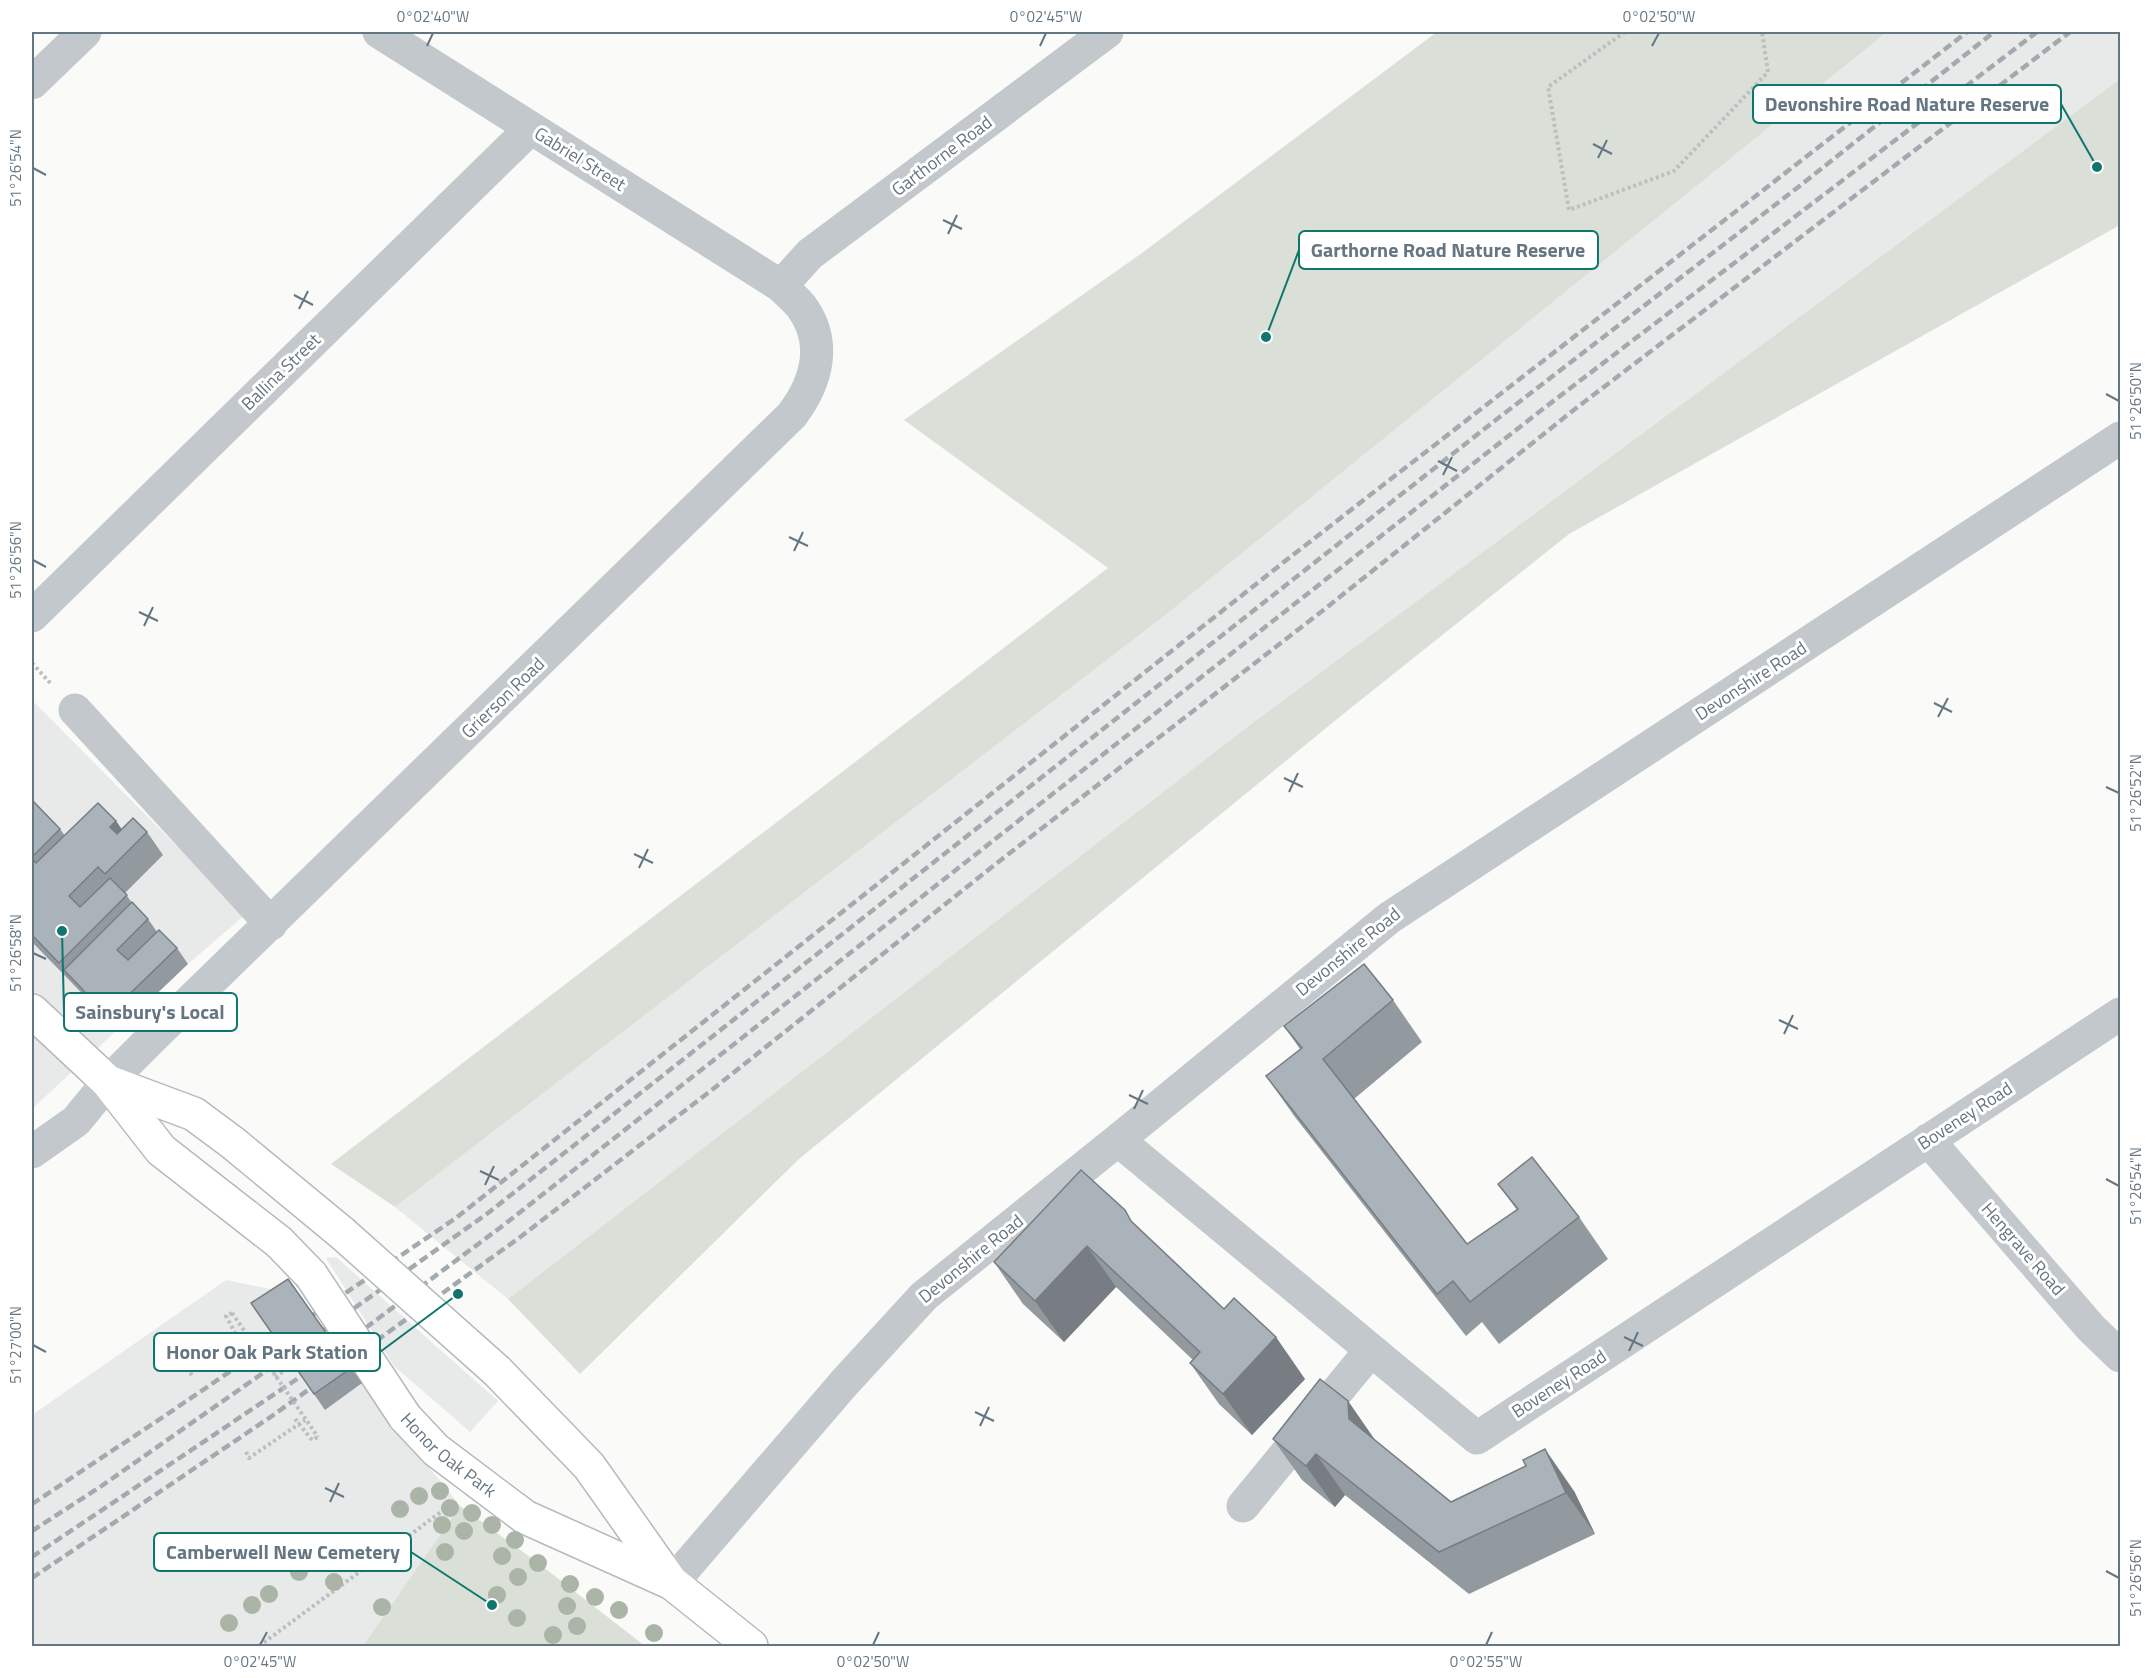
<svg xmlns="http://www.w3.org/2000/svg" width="2152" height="1678" font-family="'Titillium Web',sans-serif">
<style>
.built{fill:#e8e9e9}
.green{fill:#dadfd7}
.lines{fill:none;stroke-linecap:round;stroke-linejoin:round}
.major-casing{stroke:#b5babe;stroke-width:36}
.path{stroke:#bbbfc2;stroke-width:4;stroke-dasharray:3 3;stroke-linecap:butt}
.minor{stroke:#c3c8cc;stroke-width:33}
.major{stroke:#fff;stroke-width:33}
.rail{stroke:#a2aab0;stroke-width:4.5;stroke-dasharray:9 4.5;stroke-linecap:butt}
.major-bridge-casing{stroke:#b5babe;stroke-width:36;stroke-linecap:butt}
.path-bridge{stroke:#bbbfc2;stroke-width:4;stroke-dasharray:3 3;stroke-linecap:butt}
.major-bridge{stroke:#fff;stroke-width:33}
.tree{fill:#aab4a7}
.wall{fill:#929a9f}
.shaded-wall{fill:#777d82}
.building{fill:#aab3b9;stroke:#777d82;stroke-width:1.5}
.ticks{fill:none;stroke:#657683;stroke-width:2}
.labels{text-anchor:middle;stroke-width:6;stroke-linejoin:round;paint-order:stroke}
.street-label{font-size:18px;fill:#657683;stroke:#fff}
.leader{fill:none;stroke:#0f766e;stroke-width:2}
.callout-dot{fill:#0f766e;stroke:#fff;stroke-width:2}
.callout{fill:#fff;stroke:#0f766e;stroke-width:2}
.callout-label{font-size:20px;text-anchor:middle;font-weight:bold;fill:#657683}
.neatline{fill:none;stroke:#657683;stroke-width:2}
.ticks-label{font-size:15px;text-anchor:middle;fill:#657683}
</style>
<rect width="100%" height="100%" fill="#fafaf8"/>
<path class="built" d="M1887 32H2120V79L1251 724 508 1299 395 1207 1168 613Z
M32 700 245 915 188 964 32 1109Z
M336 1257 498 1401 470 1432 394 1366 326 1258Z
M226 1280 299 1295 362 1383 460 1506 363 1646H32V1415Z"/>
<path class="green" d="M1437 32H1887L1168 613 395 1207 331 1164 1108 568 904 420 1142 253Z
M2120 79V225L1569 534 1342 715 799 1159 580 1374 508 1299 1251 724Z
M460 1506 538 1563 645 1646H363Z"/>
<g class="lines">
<g class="major-casing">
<g id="major">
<path d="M32 1011 108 1082 161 1150 279 1242 311 1275"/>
<path d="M108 1082 194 1114 233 1143 342 1233"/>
<path d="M497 1371 589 1466 671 1582"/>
<path id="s1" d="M405 1417 436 1450 525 1517 672 1583 751 1646"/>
</g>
</g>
<path class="path" d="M1625 32 1548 87 1569 210 1674 171 1768 72 1762 32
M32 663 52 685
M232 1313 226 1316 240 1342
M192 1375 188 1370 245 1334
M275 1377 297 1362
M295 1419 312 1440 318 1437
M246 1452 249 1458 305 1420
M259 1646 449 1506"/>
<path class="minor" d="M32 83 85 32
M781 286 810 254 1107 32
M32 616 531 128
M75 710 271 924
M1118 1140 1477 1438 2120 1014
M1928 1140 2091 1328 2120 1356
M32 1152 76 1121 108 1082 153 1037 792 415C817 382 828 342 801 306 795 299 787 292 781 286L379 32
M1243 1506 1371 1350
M672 1583 845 1382 924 1296 1118 1140 1389 918 2120 438"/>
<use href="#major" class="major"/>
<path class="rail" d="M32 1504 163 1417 456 1218 1289 558 1967 32
M32 1531 100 1487 283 1359 488 1213 1497 419 1797 188 1994 32
M32 1557 297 1379 505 1224 1539 412 2037 32
M32 1578 272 1416 519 1238 713 1089 997 863 1326 608 1575 409 2070 32"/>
<g class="major-bridge-casing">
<path id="major-bridge" d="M342 1233 497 1371
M311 1275 405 1417"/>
</g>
<path class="path-bridge" d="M232 1313 318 1437"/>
<use href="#major-bridge" class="major-bridge"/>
</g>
<g class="tree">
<circle cx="440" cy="1491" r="9"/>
<circle cx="419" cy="1496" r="9"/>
<circle cx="450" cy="1508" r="9"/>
<circle cx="400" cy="1509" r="9"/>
<circle cx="472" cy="1513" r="9"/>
<circle cx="442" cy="1525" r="9"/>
<circle cx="492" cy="1525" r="9"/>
<circle cx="464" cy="1531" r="9"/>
<circle cx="515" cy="1540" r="9"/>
<circle cx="445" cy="1552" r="9"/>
<circle cx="502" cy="1556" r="9"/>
<circle cx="538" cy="1563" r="9"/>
<circle cx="299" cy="1572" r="9"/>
<circle cx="518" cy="1577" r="9"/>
<circle cx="334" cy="1582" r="9"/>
<circle cx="570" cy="1584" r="9"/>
<circle cx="269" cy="1594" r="9"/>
<circle cx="497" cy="1595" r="9"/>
<circle cx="595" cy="1597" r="9"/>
<circle cx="252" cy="1605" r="9"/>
<circle cx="567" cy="1606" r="9"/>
<circle cx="382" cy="1607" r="9"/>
<circle cx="619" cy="1610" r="9"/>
<circle cx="517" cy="1618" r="9"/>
<circle cx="229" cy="1623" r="9"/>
<circle cx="577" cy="1626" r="9"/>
<circle cx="654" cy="1633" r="9"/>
<circle cx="553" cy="1635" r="9"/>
</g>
<path class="wall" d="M32 800 60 829 65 836 116 821 122 830 147 832 163 855 125 893 132 903 148 919 157 932 177 948 188 964 124 1025 118 1027 112 1024 32 942Z
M1393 1000 1422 1042 1354 1099 1467 1244 1517 1210 1498 1184 1579 1217 1608 1259 1499 1344 1482 1322 1466 1336 1295 1117 1266 1076 1300 1049 1284 1026Z
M1135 1225 1224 1309 1305 1379 1252 1435 1219 1404 1190 1363 1193 1360 1116 1287 1064 1342 1023 1304 994 1262Z
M288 1279 362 1383 325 1410 251 1303Z
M1348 1401 1375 1440 1451 1502 1574 1491 1595 1534 1469 1594 1345 1495 1335 1507 1302 1480 1273 1439Z"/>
<path class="shaded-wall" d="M116 821 132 844 126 850 110 827Z
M1087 1246 1116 1287 1064 1342 1035 1301Z
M1276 1337 1305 1379 1252 1435 1223 1394Z
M1348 1401 1377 1443 1349 1419Z
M1545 1449 1574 1491 1595 1534 1566 1493Z
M1316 1454 1345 1495 1335 1507 1306 1466Z"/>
<path class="building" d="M32 800 60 829 32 857Z
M98 803 116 821 110 827 117 834 133 818 147 832 105 874 98 867 69 896 80 907 110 878 127 895 59 963 32 935V859L36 863Z
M132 902 148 919 117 950 128 960 159 930 177 948 113 1010 107 1012 101 1009 64 970Z
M1364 964 1393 1000 1323 1059 1467 1244 1518 1209 1498 1184 1532 1157 1579 1217 1470 1302 1453 1281 1437 1294 1266 1076 1302 1048 1284 1026Z
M1081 1170 1125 1210 1131 1221 1224 1309 1234 1298 1276 1337 1223 1394 1190 1363 1200 1352 1087 1246 1035 1301 994 1262Z
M288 1279 351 1368 314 1394 251 1303Z
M1320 1379 1348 1401 1349 1419 1451 1502 1526 1466 1523 1460 1545 1449 1566 1493 1439 1552 1316 1454 1306 1466 1273 1439Z"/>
<path class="ticks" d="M427 46 433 33M1040 46 1046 33M1652 46 1659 33M1593 144 1612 154M1598 158 1607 140M33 168 46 175M943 220 962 229M948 234 957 215M294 295 313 305M299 309 308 291M2106 394 2119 401M1438 461 1457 471M1443 475 1452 457M789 537 808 546M794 551 803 532M33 560 46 567M139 612 158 621M144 626 153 607M1934 703 1952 712M1938 717 1948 698M1284 778 1303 787M2106 787 2119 793M1289 792 1298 773M634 854 653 863M639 868 648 849M33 953 46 959M1779 1020 1798 1029M1784 1034 1793 1015M1129 1095 1148 1104M1134 1109 1143 1090M480 1171 499 1180M2106 1179 2119 1186M485 1185 494 1166M1624 1337 1643 1346M33 1345 46 1352M1629 1351 1638 1332M975 1412 994 1421M980 1426 989 1407M325 1488 344 1497M330 1502 339 1483M2106 1571 2119 1578M260 1645 267 1632M873 1645 879 1632M1486 1645 1492 1632"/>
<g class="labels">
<g class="street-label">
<text transform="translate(942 156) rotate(-37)" y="6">Garthorne Road</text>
<text transform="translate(580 159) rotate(32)" y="6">Gabriel Street</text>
<text transform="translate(281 372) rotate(-44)" y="6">Ballina Street</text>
<text transform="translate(1751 681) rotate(-33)" y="6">Devonshire Road</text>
<text transform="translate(503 698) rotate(-44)" y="6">Grierson Road</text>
<text transform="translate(1348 952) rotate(-39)" y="6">Devonshire Road</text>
<text transform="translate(1965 1116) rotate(-33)" y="6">Boveney Road</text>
<text transform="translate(2023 1249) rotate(49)" y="6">Hengrave Road</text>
<text transform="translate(971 1259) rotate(-39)" y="6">Devonshire Road</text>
<text transform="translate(1559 1384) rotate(-33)" y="6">Boveney Road</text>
<text dy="6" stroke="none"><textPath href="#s1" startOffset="58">Honor Oak Park</textPath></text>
</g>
</g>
<path class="leader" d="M2097 167L2061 104M1266 337L1299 250M62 931L64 1012M458 1294L380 1352M492 1605L411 1552"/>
<g class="callout-dot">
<circle cx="2097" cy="167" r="6"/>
<circle cx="1266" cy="337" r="6"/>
<circle cx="62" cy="931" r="6"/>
<circle cx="458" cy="1294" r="6"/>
<circle cx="492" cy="1605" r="6"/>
</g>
<g class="callout">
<rect x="1753" y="85" width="308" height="38" rx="6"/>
<rect x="1299" y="231" width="299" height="38" rx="6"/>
<rect x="64" y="993" width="173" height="38" rx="6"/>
<rect x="154" y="1333" width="226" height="38" rx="6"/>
<rect x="154" y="1533" width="257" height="38" rx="6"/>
</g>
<g class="callout-label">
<text x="1907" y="111">Devonshire Road Nature Reserve</text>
<text x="1448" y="257">Garthorne Road Nature Reserve</text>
<text x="150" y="1019">Sainsbury's Local</text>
<text x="267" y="1359">Honor Oak Park Station</text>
<text x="283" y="1559">Camberwell New Cemetery</text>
</g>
<rect width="2152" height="1678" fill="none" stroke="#ffffff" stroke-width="66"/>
<rect x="33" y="33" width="2086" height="1612" class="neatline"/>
<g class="ticks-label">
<text x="433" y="22">0°02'40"W</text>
<text x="1046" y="22">0°02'45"W</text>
<text x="1659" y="22">0°02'50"W</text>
<text transform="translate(16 168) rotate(-90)" y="5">51°26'54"N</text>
<text transform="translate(2136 401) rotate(-90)" y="5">51°26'50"N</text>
<text transform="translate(16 560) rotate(-90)" y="5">51°26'56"N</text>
<text transform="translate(2136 793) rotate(-90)" y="5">51°26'52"N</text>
<text transform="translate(16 953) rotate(-90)" y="5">51°26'58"N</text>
<text transform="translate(2136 1186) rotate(-90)" y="5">51°26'54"N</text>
<text transform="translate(16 1345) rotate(-90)" y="5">51°27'00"N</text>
<text transform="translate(2136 1578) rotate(-90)" y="5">51°26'56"N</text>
<text x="260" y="1667">0°02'45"W</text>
<text x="873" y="1667">0°02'50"W</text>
<text x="1486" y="1667">0°02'55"W</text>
</g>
</svg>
